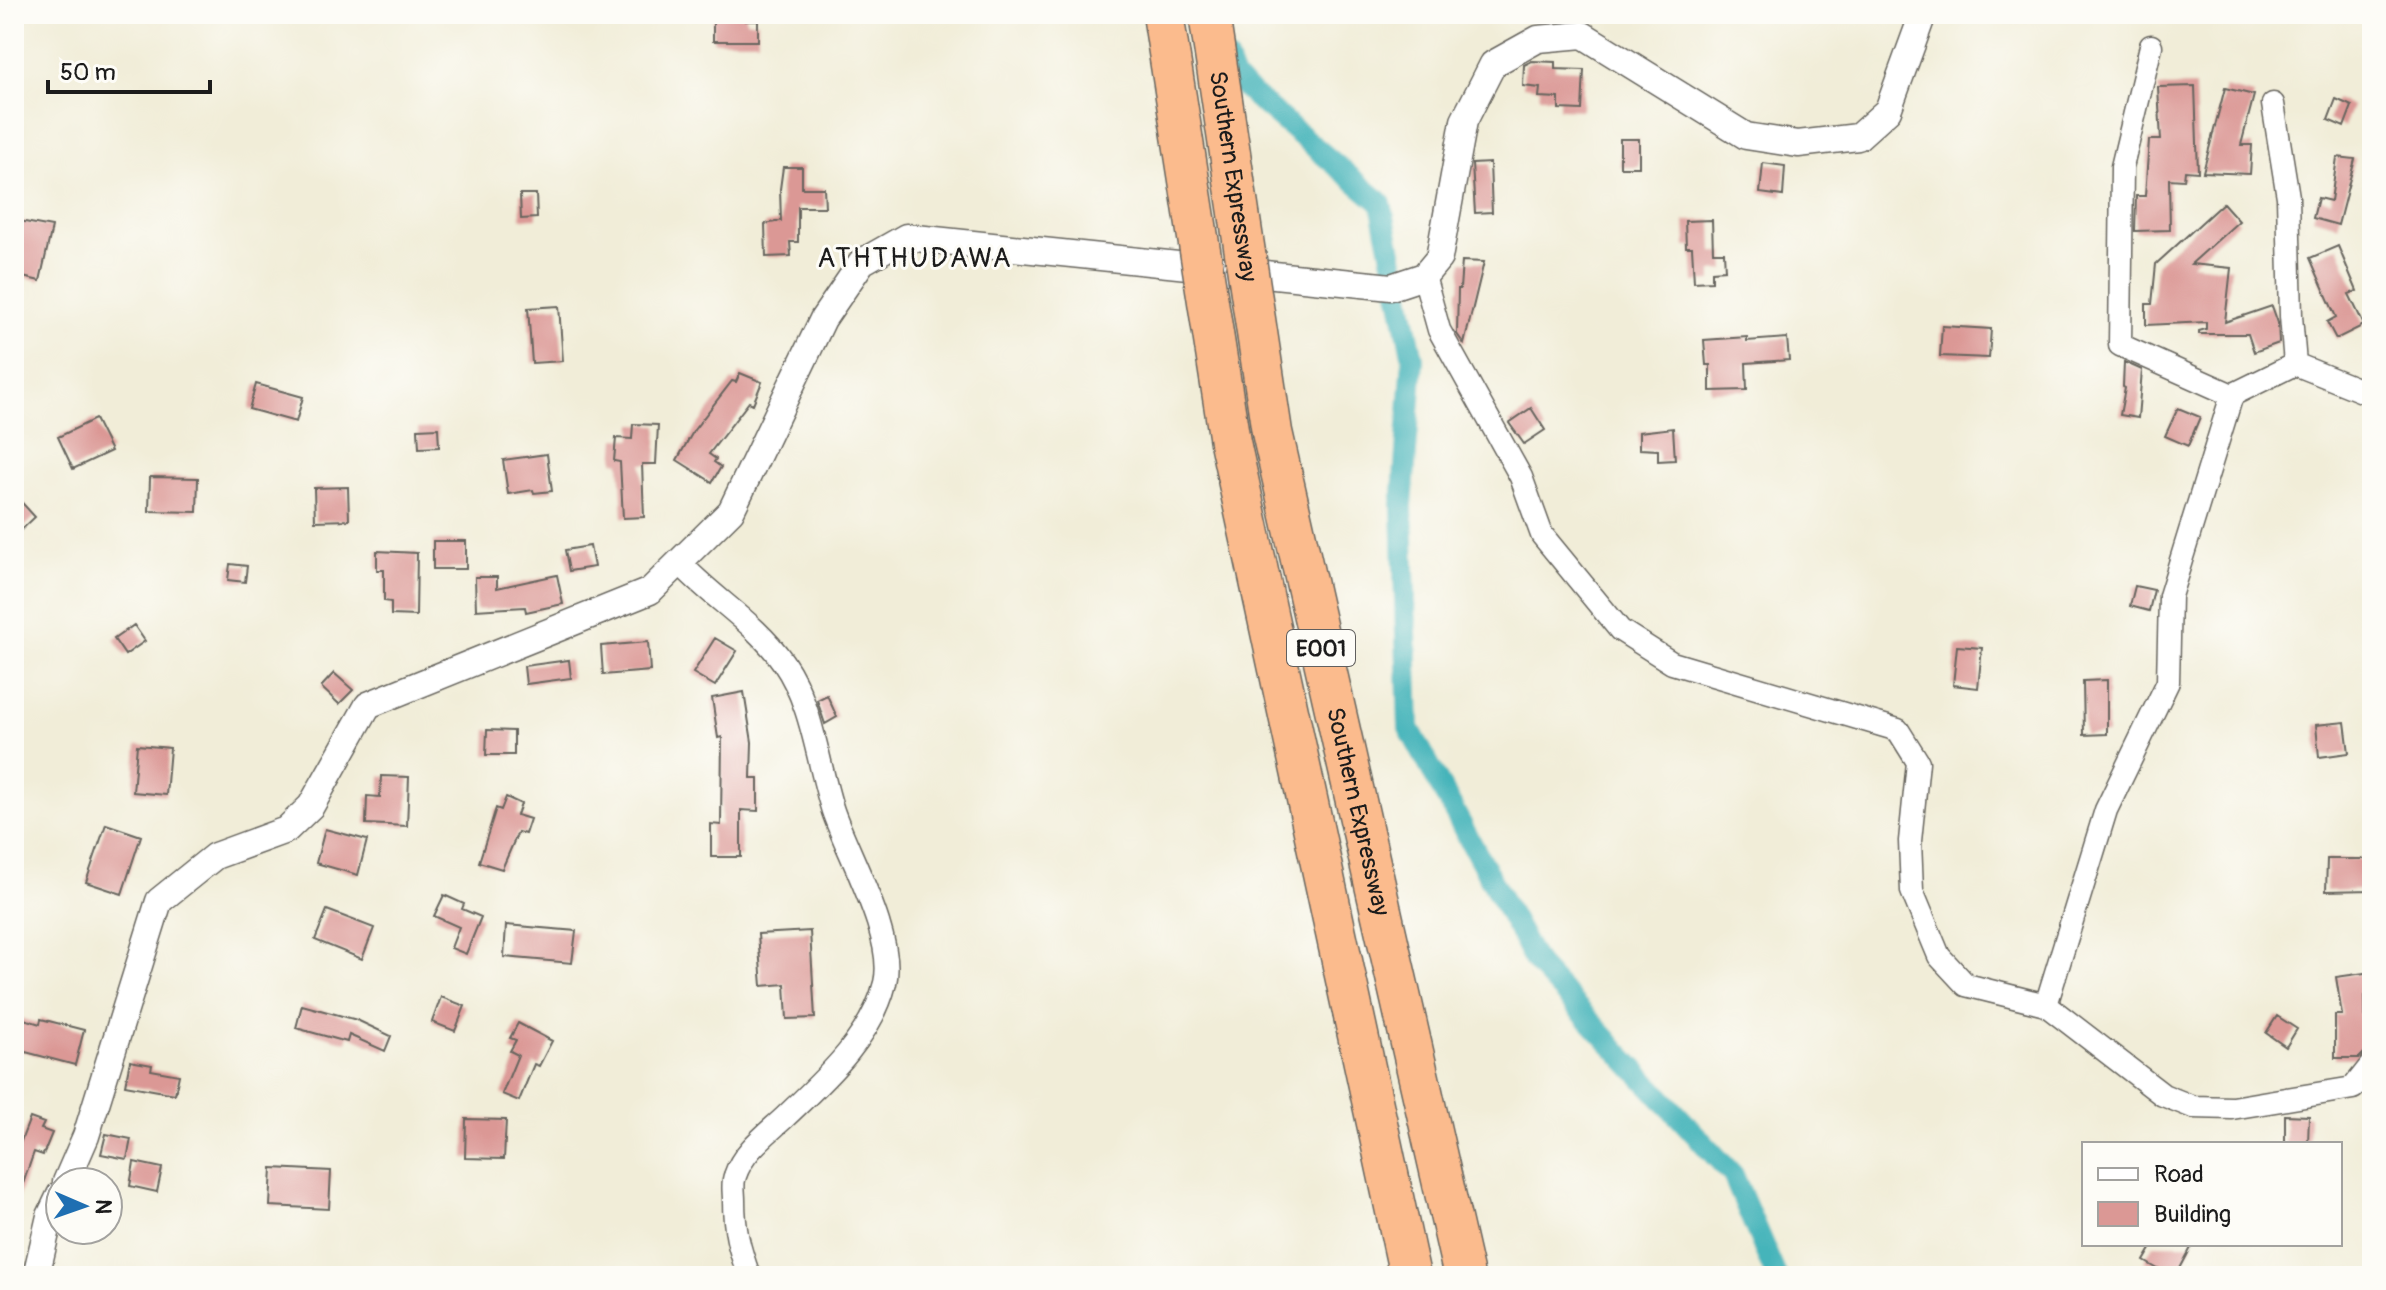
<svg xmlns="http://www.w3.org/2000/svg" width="2386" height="1290" font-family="Pangolin,sans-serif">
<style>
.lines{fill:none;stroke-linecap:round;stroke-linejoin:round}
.canal{stroke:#44b4ba;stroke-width:22}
.building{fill:#db9895}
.minor-casing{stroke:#67655e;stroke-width:25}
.tertiary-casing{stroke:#67655e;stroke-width:29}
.minor{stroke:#fff;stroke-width:22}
.tertiary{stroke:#fff;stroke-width:26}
.motorway-bridge-casing{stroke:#67655e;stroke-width:43;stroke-linecap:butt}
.motorway-bridge{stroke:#fbbb8d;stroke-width:40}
.labels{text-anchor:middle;stroke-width:6;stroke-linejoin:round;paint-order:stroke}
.shield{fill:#fdfcf7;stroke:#605f5e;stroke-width:2}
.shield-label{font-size:22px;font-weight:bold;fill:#1c1c1c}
.street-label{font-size:24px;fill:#1c1c1c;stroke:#fdfcf7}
.quarter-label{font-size:28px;letter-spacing:2px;fill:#1c1c1c;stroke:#fdfcf7}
</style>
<rect width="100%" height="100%" fill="#fdfcf7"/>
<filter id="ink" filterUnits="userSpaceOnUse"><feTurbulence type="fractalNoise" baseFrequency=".0125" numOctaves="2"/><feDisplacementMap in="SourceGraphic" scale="16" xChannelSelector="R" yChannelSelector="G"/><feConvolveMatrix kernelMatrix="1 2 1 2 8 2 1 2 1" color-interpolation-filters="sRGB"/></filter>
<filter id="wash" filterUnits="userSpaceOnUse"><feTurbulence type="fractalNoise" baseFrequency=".006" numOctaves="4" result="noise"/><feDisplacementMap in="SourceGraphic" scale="32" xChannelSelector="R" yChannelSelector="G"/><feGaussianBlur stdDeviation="1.8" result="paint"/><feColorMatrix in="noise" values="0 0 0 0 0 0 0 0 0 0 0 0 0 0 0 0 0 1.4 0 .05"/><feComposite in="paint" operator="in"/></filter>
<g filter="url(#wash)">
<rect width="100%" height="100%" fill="#f1edd8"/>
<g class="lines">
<path class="canal" d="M1227 60 1234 79 1381 203 1413 359 1402 506 1409 728 1536 963 1733 1175 1776 1276"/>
</g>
<g id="blocks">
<path class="building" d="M713 14H746V21H758V41H713Z
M1532 61 1555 62V69L1584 70 1582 110 1559 109V98L1539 97 1540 88 1523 86 1524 65Z
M2195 86 2198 172 2185 171 2184 180 2169 179 2170 230 2135 231 2136 196H2145L2149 140H2161L2158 87Z
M2225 88 2254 95 2241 145H2252L2250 174 2203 172Z
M2336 99 2352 106 2344 127 2328 120Z
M1620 139H1639V167H1620Z
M2337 157 2355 159 2338 225 2313 218 2318 198 2331 201Z
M1490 163 1492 212 1475 213 1472 164Z
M1763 163 1785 166 1783 196 1760 193Z
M783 167H802V188H824L825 207H798V242H790L791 256 766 257 765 224 781 221 780 189Z
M520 194H536L537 218 521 219Z
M2223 203 2239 221 2191 264 2231 268 2225 322 2272 306 2278 323 2279 343 2254 352 2248 334H2199V331L2206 329V322L2146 325V304H2152L2156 264Z
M14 220 52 227 40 281 14 275Z
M1712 220 1713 252H1724L1725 270 1712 271V281L1694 282 1692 247H1686L1685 221Z
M2338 246 2357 291 2349 294 2364 325 2336 339 2327 322 2336 317 2310 258Z
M1462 261 1484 262 1464 344 1457 334 1458 289H1460Z
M559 306 563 361 532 363 528 308Z
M1942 326 1991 329 1989 358 1940 356Z
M1747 337V341L1787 338 1789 360 1746 363 1747 390 1710 391V365H1706L1704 340Z
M2124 362 2142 370 2138 418 2120 415 2125 388 2123 387Z
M740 373 762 382 753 404 749 402 709 454 716 459 714 462 721 467 712 482 677 460 694 430 732 381 736 382Z
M256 384 303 397 296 422 249 409Z
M1531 408 1545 430 1524 444 1509 423Z
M2178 408 2200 417 2188 446 2165 436Z
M95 419 111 451 73 469 58 437Z
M633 424 658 425 656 464H642L644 517 623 518 620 462 614 461 616 438 632 439Z
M438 428 439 447 419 448 418 429Z
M1673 428 1675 460 1658 461V450L1639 449V432Z
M547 454 552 491 534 493 533 490 508 494 503 460Z
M150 477 198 478 197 512 149 511Z
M348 487 349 520 315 521 314 488Z
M14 494 35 517 14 537Z
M433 541H466V569H433Z
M590 546 594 567 569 571 565 550Z
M377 551 417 553 416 616 391 615V602L384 601V570H377Z
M230 564 247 566 245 582 228 580Z
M557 575 563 604 526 612 525 607 476 610 475 577H497V588Z
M2135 586 2154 590 2149 611 2130 606Z
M134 625 145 641 125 655 114 639Z
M715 638 737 651 715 686 693 673Z
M648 642 650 671 603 675 601 646Z
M1957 646 1982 648 1978 688 1953 685Z
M569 660 571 678 526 684 524 666Z
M334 673 353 690 339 704 321 687Z
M2107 680V734L2084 735 2083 681Z
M744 692 752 742 751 778H758V811L741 810V857H711V824L721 825 722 737 718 738 712 698Z
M827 695 837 717 825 724 817 700Z
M2345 722 2349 753 2319 757 2316 725Z
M487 730 514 731V755H486Z
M137 745 170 748 166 795 133 792Z
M381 776 409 777 407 826 366 824 367 796 380 797Z
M506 797 521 804 517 815 530 819 525 834 518 832 502 869 479 862 496 808 501 810Z
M106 824 141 836 122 894 86 882Z
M325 829 367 840 358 875 316 863Z
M2327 859H2372V890L2326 891Z
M444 895 464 904 462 909 481 917 466 954 451 948 459 927 434 916Z
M327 910 374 928 362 959 315 940Z
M506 925 576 931 572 963 504 957Z
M810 931 815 1018 787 1019 785 984 762 986 758 934Z
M2372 972V996H2365L2366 1051 2359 1058H2335V1015H2342L2336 977Z
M441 997 465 1006 455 1031 432 1022Z
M302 1005 357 1020 391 1036 385 1051 349 1035 347 1042 296 1028Z
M14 1016 40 1024 41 1019 84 1030 75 1065 14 1049Z
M2277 1016 2297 1029 2286 1047 2266 1033Z
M518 1023 552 1041 539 1066 534 1064 519 1101 502 1094 518 1055 510 1051 516 1040 510 1038Z
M130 1061 152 1065 151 1070 179 1075 175 1094 125 1085Z
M2285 1115 2309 1116 2308 1144H2285Z
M30 1118 44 1123 41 1129 52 1133 43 1155 34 1152 17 1201H14V1159Z
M466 1119 506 1120 504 1159 465 1158Z
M106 1134 131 1139 127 1159 101 1154Z
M134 1162 162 1168 157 1192 130 1186Z
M272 1168 331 1171 329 1209 270 1206Z
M2154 1244H2193L2176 1276H2170L2144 1261Z"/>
</g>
</g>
<g filter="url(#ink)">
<use href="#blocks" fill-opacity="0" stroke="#67655e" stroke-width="2"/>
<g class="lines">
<g class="minor-casing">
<path id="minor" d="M2151 46 2122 167 2120 345 2232 395
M2273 104 2288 197 2291 316 2295 364
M1424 276 1439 330 1521 477 1542 535 1620 630 1672 663 1898 730 1918 762 1910 841 1912 891 1939 956 1966 985 2046 1005 2163 1095 2193 1107 2232 1108 2353 1088 2372 1064
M679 562C712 598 755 622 783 662 813 705 817 762 833 811 848 855 896 938 885 983 872 1037 825 1079 785 1117 767 1134 743 1151 735 1176 732 1183 734 1192 734 1200 734 1230 739 1248 749 1276
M2046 1005 2106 810 2168 682 2170 596 2232 395 2295 364 2372 395"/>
</g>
<g class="tertiary-casing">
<path id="tertiary" d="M66 1182 86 1136 159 901 215 856 286 830 311 806 368 705 650 591 731 511 823 319 862 262 906 237 1391 287 1424 276 1439 258 1464 121 1493 64 1538 39 1583 35 1746 136 1798 144 1858 137 1888 110 1923 14
M36 1276 50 1216 60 1195"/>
</g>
<use href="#minor" class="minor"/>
<use href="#tertiary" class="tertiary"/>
<g class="motorway-bridge-casing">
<g id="motorway-bridge">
<path d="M1163 14 1230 442 1410 1276"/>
<path id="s1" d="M1209 14 1272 432 1464 1276"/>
</g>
</g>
<use href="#motorway-bridge" class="motorway-bridge"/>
</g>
</g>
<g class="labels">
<rect class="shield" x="1287" y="630" width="68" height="36" rx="6"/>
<g class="shield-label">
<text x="1321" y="656">E001</text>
</g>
<g class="street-label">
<text dy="8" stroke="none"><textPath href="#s1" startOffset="164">Southern Expressway</textPath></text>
<text dy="8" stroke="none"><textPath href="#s1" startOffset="812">Southern Expressway</textPath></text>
</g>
<g class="quarter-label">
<text x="915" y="267">ATHTHUDAWA</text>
</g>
</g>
<rect width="2386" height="1290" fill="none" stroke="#fdfcf7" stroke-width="48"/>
<rect x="2082" y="1142" width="260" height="104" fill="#fdfcf7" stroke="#a3a29f" stroke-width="2"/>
<rect x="2098" y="1168" width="40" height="12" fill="#ffffff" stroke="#a3a29f" stroke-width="2"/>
<text x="2154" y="1182" font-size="24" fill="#1c1c1c">Road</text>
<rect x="2098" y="1202" width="40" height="24" fill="#db9895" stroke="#a3a29f" stroke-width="2"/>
<text x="2154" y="1222" font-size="24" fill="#1c1c1c">Building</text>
<g transform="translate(84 1206) rotate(92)"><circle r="38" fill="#fdfcf7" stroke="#a3a29f" stroke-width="2"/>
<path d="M0-6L14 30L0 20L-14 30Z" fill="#1f6fb2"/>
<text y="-12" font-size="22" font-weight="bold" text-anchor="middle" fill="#1c1c1c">N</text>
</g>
<path d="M48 80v12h162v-12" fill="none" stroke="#1c1c1c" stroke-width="4"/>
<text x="60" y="80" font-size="24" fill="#1c1c1c" stroke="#fdfcf7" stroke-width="6" paint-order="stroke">50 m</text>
</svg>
